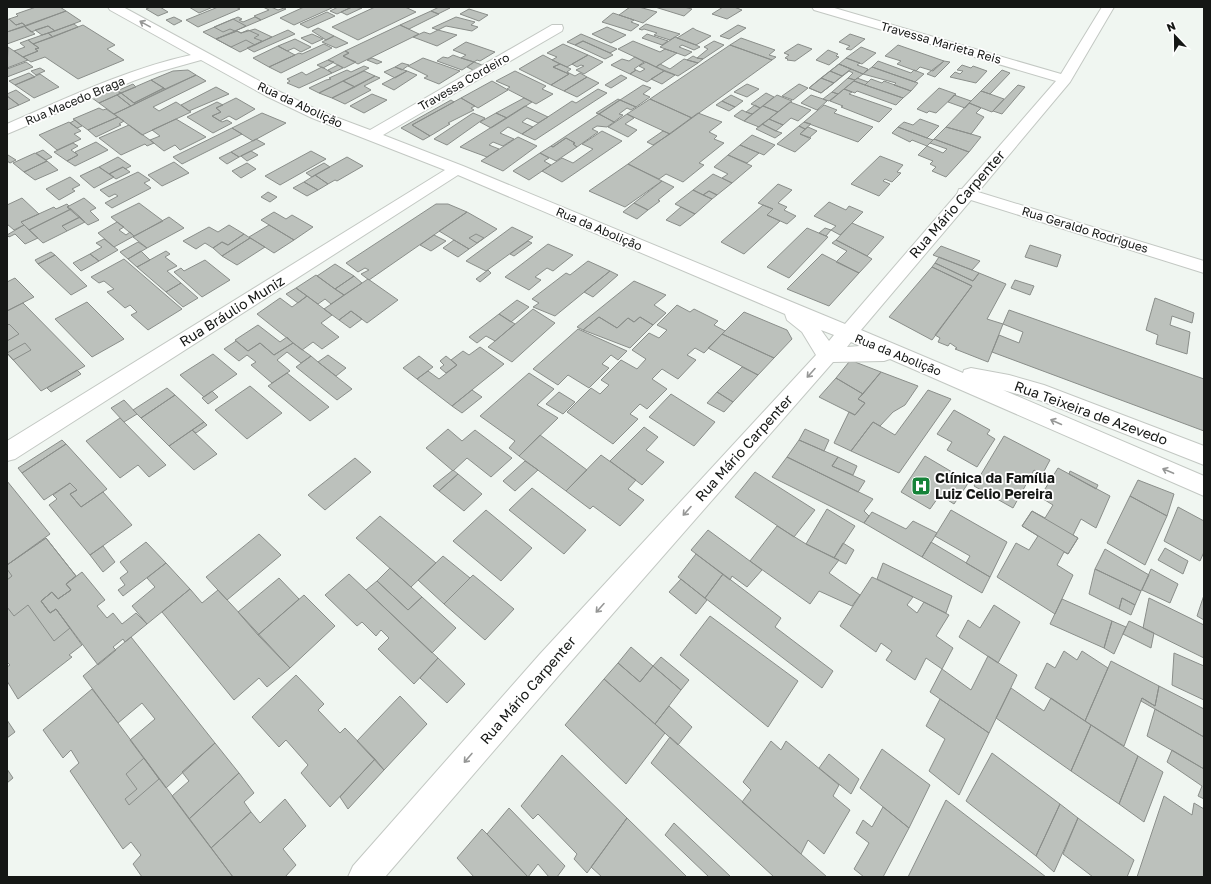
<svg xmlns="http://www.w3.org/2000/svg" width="1211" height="884" font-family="'Golos Text',sans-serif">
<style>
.building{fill:#bcc1bc;stroke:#8a8e8a}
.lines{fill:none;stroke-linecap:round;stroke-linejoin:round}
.minor-casing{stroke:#c3c8c3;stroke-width:2}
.minor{fill:#fff;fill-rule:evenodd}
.oneway{stroke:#969796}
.labels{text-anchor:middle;stroke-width:3.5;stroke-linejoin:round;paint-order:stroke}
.far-street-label{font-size:12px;fill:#151715;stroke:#fff}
.street-label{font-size:14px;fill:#151715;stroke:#fff}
.poi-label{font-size:14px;font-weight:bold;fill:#151715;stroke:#fff;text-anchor:start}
</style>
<rect width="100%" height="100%" fill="#f0f6f1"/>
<path class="building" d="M36 7H60L66 11 26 26 22 23 16 25 9 19 18 16 16 14Z
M151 7H160L168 12 158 16 146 9Z
M189 7H213L199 13Z
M218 7H236L240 9 198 27 186 20Z
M263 7H271L278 10 284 8 286 9 261 20 254 16 269 10Z
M304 7H334L294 25 280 18Z
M338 7H352L337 14 330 11Z
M352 7 362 8 347 15 341 12Z
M375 7H405L416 12 358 40 332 27Z
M439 7H448L450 8 438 14 431 11Z
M630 7H639L657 12 643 23 619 15Z
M655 7H684L692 9 684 16Z
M723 7H734L742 10 727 19 712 14Z
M469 9 488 15 479 21 460 14Z
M66 11 81 21 55 31 48 26 31 32 24 26Z
M431 11 439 14 409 29 400 25Z
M327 12 335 16 308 28 300 24Z
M613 13 634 20 631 22 639 25 631 31 602 22Z
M174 17 182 21 174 25 166 20Z
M238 17 242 19 239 20 243 22 255 17 261 20 216 39 203 32Z
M456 17 475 22 471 25 478 27 472 31 446 26 438 30 432 28Z
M9 19 16 25 22 23 26 26 7 32V20Z
M233 19 246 26 235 31 230 29 223 32 214 27Z
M74 24 78 27 53 37 48 33Z
M646 24 680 34 670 40 654 35 657 33 644 29 642 30 639 29Z
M83 25 115 45 107 49 124 60 78 79 45 57 31 62 23 57 38 51 35 49 39 48 33 44Z
M400 25 419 34 358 64 343 56 349 53 345 51Z
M738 25 746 28 729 39 720 36Z
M24 26 35 34 7 44V32Z
M48 26 55 31 42 35 35 30Z
M607 27 626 35 611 43 592 34Z
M318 28 334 36 326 40 312 31Z
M693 28 696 30 711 36 696 45 677 38Z
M255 29 272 37 240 52 216 39 237 31 241 33Z
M248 30 259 35 254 38 262 41 255 45 246 40 231 47 216 39 237 31 241 33Z
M288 30 295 34 254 52 247 48Z
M438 30 457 35 437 46 413 37 424 32 430 34Z
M48 33 53 37 33 44 28 40Z
M312 34 323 39 312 44 301 38Z
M581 34 617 49 610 53 583 41 575 45 567 42Z
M647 34 668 41 662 45 642 38Z
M850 34 865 39 851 50 846 49 850 46 839 42Z
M334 36 348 43 336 48 322 42Z
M675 37 696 45 700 47 694 50 682 45 679 47 692 52 685 56 660 47Z
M741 38 775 50 769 55 776 57 772 60 730 45Z
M295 39 311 47 301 52 294 48 287 51 278 46Z
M28 40 39 48 35 49 38 51 23 57 14 51 25 47 20 43Z
M583 41 610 53 613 55 605 59 575 45Z
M633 41 660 52 665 49 677 53 656 67 618 49Z
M714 41 724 45 703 59 697 58 708 49 704 47Z
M466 42 495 52 480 61 477 60 474 62 461 58 466 55 453 50Z
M324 44 332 48 281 73 269 67 299 53 302 54Z
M563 44 588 55 567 67 552 60 557 57 547 53Z
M798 44 812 49 795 61 787 60 788 59 785 58 789 55 784 53Z
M730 45 772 60 692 118 650 99Z
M898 45 944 61 933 71 920 67 916 71 897 64 901 61 885 56Z
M278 46 295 55 269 67 253 58Z
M8 47 23 57 28 60 7 68Z
M861 47 876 53 862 64 846 58Z
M828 50 838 54 836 56 839 57 829 65 816 60Z
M345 51 349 53 343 56 356 62 344 68 328 60Z
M453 55 461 58 474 62 462 70 437 61 443 57 448 58Z
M543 55 560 64 553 67 569 74 551 85 519 69Z
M588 55 603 62 584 74 576 70 584 66 581 65 577 67 572 64Z
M693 56 697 58 703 59 698 63 687 60Z
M635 57 644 62 634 69 636 70 630 74 611 65 622 59 629 61Z
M372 58 382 62 377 64 367 60Z
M423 58 460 71 439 84 424 78 428 76 408 66Z
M846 58 860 63 857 65 868 69 863 74 839 64Z
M684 59 698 63 678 76 656 67 660 64 670 69Z
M328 60 334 62 323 68 317 65Z
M878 61 911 73 914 70 924 74 915 82 872 67Z
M944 61 950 62 935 77 927 74Z
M26 62 33 67 7 77V69Z
M474 62 482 65 473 70 467 67Z
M646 62 664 71 647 82 630 74 636 70 640 72 645 69 639 66Z
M402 63 409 65 402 70 395 67Z
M560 64 571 69 567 72 575 76 580 73 587 77 564 91 551 85 569 74 553 67Z
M839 64 851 69 842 76 830 71Z
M839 64 863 74 855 80 848 78 853 73 849 71 821 93 809 88Z
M338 65 343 68 332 73 328 70Z
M962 65 971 68 973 66 987 71 976 83 950 77 955 72 960 74 963 71 957 70Z
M364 66 369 68 319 93 309 88 326 80 331 79 329 78 347 70 351 72Z
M322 67 332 73 299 88 287 83 290 81 287 79 302 72 306 75Z
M395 67 407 71 395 78 384 72Z
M872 67 915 82 918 83 911 91 894 85 896 83 863 74Z
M40 68 45 71 36 75 31 71Z
M188 70 196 75 165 89 151 80 173 71Z
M1002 70 1010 73 990 94 981 91Z
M364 71 375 76 355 87 343 81Z
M407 71 417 75 394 90 382 84Z
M515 71 546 86 542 89 553 94 536 104 507 89 510 87 496 81Z
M664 71 675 75 662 84 651 79Z
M830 71 842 76 834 83 821 78Z
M29 73 35 77 15 85 9 81Z
M40 74 59 87 34 98 15 85Z
M196 75 206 81 153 107 159 111 176 102 191 112 142 135 114 114Z
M621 75 627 78 611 88 605 85Z
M375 76 380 78 364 86 371 90 345 104 332 98Z
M587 77 599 83 577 97 564 91Z
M821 78 834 83 821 93 809 88Z
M848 78 855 80 838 94 832 92Z
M857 78 868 82 865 85 854 81Z
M871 79 882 83 884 81 911 91 903 98 865 85Z
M151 80 164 88 134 103 121 93Z
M343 81 355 87 332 98 319 93Z
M492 81 508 90 478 108 461 98Z
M854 81 865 85 903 98 896 105 857 91 855 93 844 89Z
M133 84 136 87 121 93 117 91Z
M747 84 759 89 747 97 734 92Z
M799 84 808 88 793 100 782 96Z
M643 85 651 88 643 94 650 97 636 107 620 100Z
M1018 85 1025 87 1002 114 993 111Z
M216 87 229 94 189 111 181 105Z
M164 88 165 89 135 104 134 103Z
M939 88 956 94 936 113 929 111 927 113 917 109Z
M114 89 121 93 99 103 92 98Z
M598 89 607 93 535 140 522 134 572 101 576 103Z
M844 89 852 92 849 94 892 109 879 122 841 107 843 106 830 101Z
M16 90 30 100 19 105 7 96V94Z
M981 91 990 94 1004 99 992 112 969 103Z
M832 92 838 94 829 101 823 99Z
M121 93 134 103 135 104 131 106 117 95Z
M766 93 774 97 760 108 751 104Z
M372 94 387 100 364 113 350 106Z
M117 95 131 106 114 114 99 103Z
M731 95 743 101 735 107 722 101Z
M777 95 792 101 778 112 763 106Z
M811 95 823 99 827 101 817 110 801 103Z
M954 95 971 101 965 108 948 102Z
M7 96 19 105 7 110Z
M236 98 255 109 236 120 229 116 220 121 212 116 221 112 216 108Z
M461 98 475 106 471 108 474 110 448 123 450 124 430 136 412 125Z
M524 98 532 102 507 118 496 113Z
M618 99 620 100 599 114 596 113Z
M650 99 692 118 670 134 627 114Z
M451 100 454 102 412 125 430 136 423 140 401 128Z
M620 100 636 107 631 110 627 108 619 114 623 115 614 122 599 114Z
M722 101 735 107 729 111 716 105Z
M217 102 223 105 216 108 221 112 212 116 222 122 227 120 232 123 213 133 187 117Z
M790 102 811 110 798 121 791 118 783 125 769 119Z
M969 103 981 108 976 113 984 117 971 134 946 127Z
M755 105 760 108 752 114 746 112Z
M824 105 837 110 834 113 873 127 858 142 804 122Z
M525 106 548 117 538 123 527 118 522 122 533 127 522 134 508 127 500 133 514 139 503 146 493 142 489 145 499 149 487 157 460 147Z
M763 106 778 112 759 127 744 121Z
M99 108 103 110 106 109 118 117 88 130 73 119Z
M742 110 746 112 752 114 744 121 734 116Z
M262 113 286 123 253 141 232 128Z
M473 113 485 118 447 145 434 139Z
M496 113 507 118 491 128 480 122Z
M698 113 722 122 709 132 717 136 714 139 724 143 699 163 704 165 683 182 666 174 659 179 628 164Z
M599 114 614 122 607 127 597 126 592 129 598 132 577 147 573 144 575 143 566 138 553 147 551 146Z
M627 114 634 118 625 124 637 130 628 137 608 127Z
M118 117 124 121 119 124 121 125 96 137 88 130Z
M176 119 206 137 180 150 175 145 164 151 150 140 160 136 152 130Z
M769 119 783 125 776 131 762 124Z
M920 119 939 126 927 138 898 127 904 122 913 125Z
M75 120 82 126 77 128 70 123Z
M69 122 81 131 74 134 81 139 57 150 39 135Z
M804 122 811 124 805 129 799 126Z
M762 124 776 131 782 133 775 138 756 129Z
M129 125 154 143 147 146 145 144 121 155 99 138Z
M799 126 805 129 800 134 811 138 795 152 777 144Z
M808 127 817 131 809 138 800 134Z
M898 127 927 138 933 140 927 146 912 140 910 142 892 133Z
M946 127 971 134 981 137 969 152 934 139Z
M232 128 242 134 182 164 173 157Z
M602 131 622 141 562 182 542 171 562 158 573 163 593 149 582 144Z
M663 131 670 134 653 145 647 142Z
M752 135 775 145 764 155 740 145Z
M518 137 537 146 503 171 481 161Z
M566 138 575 143 573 144 577 147 556 161 540 153 551 146 553 147Z
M256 139 265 144 239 157 231 152Z
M934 139 969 152 946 177 932 171 936 167 930 164 933 161 918 155 927 146 943 153 947 149 930 143Z
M96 142 108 150 75 166 67 161 78 155 75 152Z
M73 143 78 146 71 150 78 155 67 161 54 152Z
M740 145 759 153 747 163 728 155Z
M43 150 52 157 46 160 36 153Z
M251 151 258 155 247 161 241 156Z
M311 151 326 159 280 185 265 176Z
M231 152 239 157 227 164 219 158Z
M35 153 47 161 24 172 13 163Z
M540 153 549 158 544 161 551 165 529 180 513 171Z
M7 155H8L16 160 10 163 7 161Z
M728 155 752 166 732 183 722 178 728 174 714 167Z
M880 156 903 165 897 172 901 173 892 182 885 179 883 181 890 184 879 196 851 184Z
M118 157 131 166 125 169 123 167 109 174 99 167Z
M347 157 363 166 337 181 335 180 328 184 315 175Z
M47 161 58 170 35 180 24 172Z
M174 162 189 173 162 186 148 175Z
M247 163 256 169 241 178 232 171Z
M324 163 330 167 312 177 306 173Z
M628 164 662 181 625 207 589 191Z
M99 167 114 177 94 188 80 176Z
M123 167 130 172 116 179 109 174Z
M138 172 150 180 144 183 151 188 112 208 105 203 118 196 115 194 109 197 100 190Z
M713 174 732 183 717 195 709 191 703 195 693 190Z
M315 175 328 184 318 190 304 182Z
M70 177 80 185 72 189 75 191 59 200 46 189Z
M662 181 674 187 658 200 660 201 648 210 634 203Z
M304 182 318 190 307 196 293 188Z
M778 184 792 190 778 203 787 207 784 210 796 216 787 224 767 215 773 209 758 203Z
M693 190 712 199 695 214 675 204Z
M709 191 717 195 712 199 703 195Z
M268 192 277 197 270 202 261 197Z
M22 198 39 214 21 222 24 225 14 230 7 224V205Z
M84 198 96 208 90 211 99 220 88 225 67 207Z
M829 202 846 210 849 206 863 212 840 235 831 230 836 226 814 216Z
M139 203 163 221 134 236 111 217Z
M634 203 648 210 637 219 623 212Z
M67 204 69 206 67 207 71 209 29 230 21 222 54 207 56 209Z
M436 204H448L467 212 369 280 361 274 369 270 365 268 358 272 346 263Z
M763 205 773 209 767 215 780 221 744 254 721 242Z
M681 207 695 214 680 226 666 220Z
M71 209 80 217 62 226 67 231 43 243 29 230Z
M274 212 286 219 292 215 313 227 294 240 261 220Z
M467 212 497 229 469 249 439 231Z
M80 217 85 222 67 231 62 226Z
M169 217 184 228 147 248 133 237Z
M117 222 124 227 119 230 126 235 130 232 134 236 114 247 98 233Z
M852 223 884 237 867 256 836 240Z
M24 225 38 238 25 244 15 234 9 237 7 235Z
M229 225 244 234 228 245 222 242 213 248 205 243 196 249 183 241 209 227 218 232Z
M269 225 294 240 274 253 249 237Z
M512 227 533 237 486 271 466 261Z
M807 228 828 237 789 278 767 267Z
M825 228 831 230 826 236 819 233Z
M244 234 250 238 222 256 213 248 222 242 228 245Z
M476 234 484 238 477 243 469 238Z
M434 235 446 241 431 251 420 245Z
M250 238 265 247 237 265 222 256Z
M104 239 118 250 99 261 90 254 102 247 96 243Z
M454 240 469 249 458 257 443 248Z
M836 240 867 256 872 259 859 273 836 262 847 251 832 243Z
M528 241 532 243 514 256 510 254Z
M138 242 147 248 128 259 120 252Z
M548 244 573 255 553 271 547 268 535 277 541 280 529 290 505 277Z
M1030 245 1061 255 1057 267 1025 257Z
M941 246 980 261 972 270 933 255Z
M141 251 150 260 137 267 128 259Z
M166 251 170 254 165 257 177 266 167 271 181 283 166 292 137 267Z
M51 252 55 255 38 264 35 260Z
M90 254 99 261 81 271 73 263Z
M822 254 859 273 829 306 787 289Z
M55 255 87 286 71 295 38 264Z
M939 257 972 270 979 273 973 281 935 263Z
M124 259 182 309 148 330 131 315 137 312 130 305 125 308 107 292 114 289 104 281 99 283 91 277Z
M205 260 230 280 202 297 174 272 181 268 184 271Z
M588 261 610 271 555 316 533 307 539 303 532 299 566 273 570 275Z
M935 263 973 281 979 273 1006 284 987 319 1003 324 988 362 955 349 957 348 950 343 948 346 938 342 940 338 935 335 972 286 932 267Z
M335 264 354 276 335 289 317 276Z
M932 267 972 286 932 340 889 317Z
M488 270 491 273 480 282 476 279Z
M610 271 618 275 593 297 584 292Z
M316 275 335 289 344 295 331 304 325 299 318 304 296 288Z
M354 276 362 283 344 295 335 289Z
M15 278 34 297 7 311V282Z
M368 279 398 300 367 323 351 311 339 320 324 309Z
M1015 280 1034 286 1030 295 1011 288Z
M634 281 666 295 654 305 666 313 653 325 640 317 634 322 628 318 617 328 599 317 583 330 577 327Z
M181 283 198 298 183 307 166 292Z
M296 288 307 296 298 303 286 294Z
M307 296 332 315 321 323 339 337 322 349 313 342 302 350 257 314 280 298 292 307Z
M1155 298 1194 313 1192 323 1172 316 1170 325 1190 332 1187 354 1156 344 1158 335 1146 330Z
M517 300 529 307 511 322 499 314Z
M87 302 124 339 92 357 55 319Z
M23 303 85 366 41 391 7 353V311Z
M677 305 690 312 694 309 718 321 714 325 725 331 704 353 695 348 687 355 696 360 678 379 662 369 652 379 667 389 647 409 640 404 630 414 638 419 613 444 567 412 591 388 600 394 609 385 601 380 621 360 637 369 646 359 632 350 649 333 659 338 667 330 657 325Z
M533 309 555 323 512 362 488 347Z
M1009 310 1204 379V431L992 352 999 335 1019 343 1023 332 1003 324Z
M351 311 362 319 350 328 339 320Z
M744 312 787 330 792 339 774 358 722 334Z
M499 314 515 324 495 341 486 336 477 343 469 337Z
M599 317 617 328 628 318 634 322 640 317 653 325 630 348 583 330Z
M9 324 19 334 7 341V326Z
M258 325 280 342 287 337 293 343 274 355 260 343 248 351 235 340Z
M578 329 627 351 618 360 611 355 602 364 609 368 589 388 568 375 558 385 533 369Z
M722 334 774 358 758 375 708 348Z
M236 341 248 351 260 343 274 355 293 343 311 356 301 363 287 352 277 360 290 371 272 383 251 365 256 362 247 355 239 361 224 349Z
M25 343 31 350 13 360 7 353Z
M480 347 504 364 452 406 417 379 428 371 439 379 457 365 451 360 463 351 469 355Z
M213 354 237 374 204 397 180 375Z
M328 355 346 368 336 376 318 362Z
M311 356 318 362 352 389 337 400 296 367Z
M419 356 433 367 417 379 403 368Z
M446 356 457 365 446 373 440 368 444 365 440 361Z
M849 362H855L881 372 863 394 836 378Z
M742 367 758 375 733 402 717 392Z
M77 370 81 374 51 392 47 388Z
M881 372 918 386 905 405 893 412 880 426 873 422 851 451 834 443 849 412 855 415 865 403 858 399Z
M287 373 329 407 310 421 268 386Z
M529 373 554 389 537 405 558 418 519 456 509 448 515 441 480 416Z
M836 378 863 394 858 399 865 403 855 415 819 397Z
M250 386 282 413 247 439 215 410Z
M167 388 175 395 141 418 133 410Z
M472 390 482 397 462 413 452 406Z
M928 390 951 399 899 473 851 451 873 422 895 435Z
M212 391 218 397 208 404 202 398Z
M559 392 575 402 563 414 546 404Z
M717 392 733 402 724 412 707 403Z
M671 394 715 422 694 446 649 417Z
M175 395 204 422 169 446 141 418Z
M124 400 137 414 124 422 111 408Z
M954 410 990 430 987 434 995 439 977 467 947 450 952 442 937 434Z
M120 418 166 465 149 477 138 465 120 478 86 441Z
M204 422 207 425 196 433 192 430Z
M644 427 658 437 646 450 664 462 642 485 610 461Z
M448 429 462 441 475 430 512 458 491 477 467 458 453 471 426 448Z
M805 429 829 440 824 451 799 440Z
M192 430 217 454 194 470 169 446Z
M540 435 587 470 566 491 519 456Z
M1004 436 1050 460 1042 475 1034 470 1013 508 974 486Z
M62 440 66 444 22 473 18 468Z
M799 440 838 457 832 466 865 481 858 492 787 457Z
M66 444 107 489 81 507 70 494 77 490 70 483 44 500 22 473Z
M601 455 636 480 628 489 644 500 620 526 593 506 590 509 566 491Z
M925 456 969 482 954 504 940 495 930 509 901 492Z
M787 457 873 499 864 511 869 516 864 523 772 477Z
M838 457 857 466 853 475 832 466Z
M355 458 371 472 325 510 308 495Z
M525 461 538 470 515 491 503 481Z
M1058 468 1110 496 1096 528 1081 519 1073 535 1078 538 1068 554 1064 552 1057 565 1073 575 1055 614 997 577 1016 543 1029 550 1038 536 1022 526 1032 511 1045 518 1053 505 1040 497Z
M453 470 458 474 439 491 433 486Z
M1070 471 1098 485 1096 489 1069 474Z
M755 472 815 510 794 537 735 497Z
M458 474 482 494 464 511 439 491Z
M1138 480 1174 494 1167 516 1130 496Z
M7 481 50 534 7 565Z
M70 483 77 490 70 494 81 507 103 492 132 525 90 555 49 505 57 499 53 495Z
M532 488 586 530 564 554 509 510Z
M1130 496 1167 516 1145 565 1107 543Z
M1178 507 1204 521V552L1200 561 1164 541Z
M827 509 855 526 834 558 806 544Z
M486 510 532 548 501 581 453 541Z
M951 510 1007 542 990 577 966 563 970 556 935 536Z
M1032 511 1078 538 1068 554 1022 526Z
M872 512 906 529 913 521 937 533 922 557 864 523Z
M380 516 436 563 411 587 356 538Z
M777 526 806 544 839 560 829 573 860 595 852 606 819 591 810 604 750 561Z
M708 530 762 570 747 587 732 576 730 580 691 550Z
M259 534 281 555 227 600 206 577Z
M46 538 76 576 66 584 71 590 58 599 52 592 41 601 50 613 56 609 70 628 54 641 28 605 14 616 7 607V580L12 576 7 569V565Z
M46 538 76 576 66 584 71 590 58 599 52 592 41 601 50 613 56 609 82 645 69 655 72 657 18 699 7 681V667L10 665 7 662V565Z
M146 542 166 563 123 596 118 590 125 585 120 578 128 572 120 562Z
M931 542 990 577 982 593 922 557Z
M843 543 854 550 846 564 834 558Z
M103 546 115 562 103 572 90 555Z
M1165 548 1188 561 1183 574 1158 560Z
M1105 549 1149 575 1141 591 1095 569Z
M696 554 723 574 705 598 678 577Z
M443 556 470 578 444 604 418 580Z
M166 563 190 589 147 624 132 606 155 587 147 578Z
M883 563 952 596 946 613 877 579Z
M390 568 422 597 408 610 377 581Z
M1095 569 1141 591 1135 605 1122 598 1119 609 1089 594Z
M1151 569 1178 584 1170 603 1142 590Z
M82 572 105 600 97 606 107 618 113 613 122 624 136 613 147 624 125 642 123 639 113 647 116 650 98 665 56 609 50 613 41 601 52 592 58 599 71 590 66 584Z
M349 574 438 658 414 684 378 649 389 638 381 630 376 636 362 622 357 626 325 595Z
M723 574 781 618 775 627 833 671 822 688 705 598Z
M473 575 514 609 485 640 444 604Z
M872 577 913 597 907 605 917 613 924 602 949 615 936 636 953 648 942 669 926 658 915 680 886 660 892 651 881 643 876 652 840 626Z
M279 578 299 599 258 635 238 612Z
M681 579 707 600 696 614 669 592Z
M377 581 408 610 422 597 456 628 432 653 366 590Z
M190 589 202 603 218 590 290 668 267 687 259 678 234 700 162 612Z
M304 595 335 626 290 668 258 635Z
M1204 595V620L1197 616Z
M1122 598 1135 605 1131 615 1119 609Z
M1149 598 1204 625V658L1143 628Z
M1062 599 1112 621 1104 648 1050 624Z
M994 605 1020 622 998 663 959 637 968 620 980 628Z
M710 616 798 681 768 727 680 655Z
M1112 621 1126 627 1114 654 1104 648Z
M1129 621 1154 633 1151 648 1123 634Z
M131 637 215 743 166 788 130 740 155 719 142 703 118 723 83 676Z
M631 647 653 666 640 682 618 663Z
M1064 651 1077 660 1082 651 1108 668 1085 721 1035 688 1047 663 1055 668Z
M1174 653 1204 666V700L1172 685Z
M988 656 1017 675 989 733 930 692 942 669 971 690Z
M661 657 689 680 681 690 653 666Z
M438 658 465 684 447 703 420 678Z
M1111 661 1159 686 1155 706 1142 698 1124 746 1085 721Z
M618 663 640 682 653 666 681 690 655 724 604 679Z
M296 675 324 704 318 710 340 733 345 728 375 759 330 807 301 773 308 765 286 740 279 747 252 717Z
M604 679 665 733 626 784 565 725Z
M1159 686 1204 709V737L1141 701 1142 698 1155 706Z
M1011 688 1044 711 1051 698 1091 725 1071 771 996 718Z
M92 689 118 723 233 877H142L133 864 141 855 131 842 123 849 70 771 79 763 71 750 63 758 43 730Z
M400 696 427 724 384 770 357 741Z
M940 699 989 733 959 795 929 771 945 739 926 726Z
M669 706 692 727 678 745 655 724Z
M1155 709 1204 737V769L1147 736Z
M7 720 15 732 7 738Z
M1091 725 1138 756 1119 804 1071 771Z
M670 737 801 854 827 877H774L651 763Z
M771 741 781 750 786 741 839 785 833 796 850 810 824 854 808 840 801 854 742 802 751 790 743 782Z
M215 743 239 773 189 819 172 796 189 781 182 772Z
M882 749 930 785 909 828 860 788Z
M1172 750 1204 769V799L1198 796 1202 786 1167 762Z
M992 753 1060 804 1036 856 966 801Z
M829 754 859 779 851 794 819 768Z
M562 755 627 818 587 873 574 859 577 854 538 814 533 819 521 806Z
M1138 756 1163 772 1144 822 1119 804Z
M144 758 159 779 129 805 125 799 137 789 126 774Z
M375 759 384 770 348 809 340 797Z
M7 769 13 778 7 783Z
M239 773 254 793 244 802 251 812 211 848 189 819Z
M1164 796 1192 815 1194 803 1204 809V877H1137Z
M285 799 306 826 283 849 296 865 285 877H233L211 848 251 812 260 823Z
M946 800 1046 877H908Z
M1060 804 1078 818 1054 872 1036 856Z
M883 807 909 828 883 877H864L854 869 869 843 856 833 863 820 872 827Z
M509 808 565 866 557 877H549L538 864 528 877 487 834Z
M627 818 687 877H602L591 867Z
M1078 818 1134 860 1127 877H1093L1063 854Z
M674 823 731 877H709L665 835Z
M482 829 487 834 528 877H474L457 858Z"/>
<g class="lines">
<g class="minor-casing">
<path id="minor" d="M108 7H123L276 90 322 112 370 130 552 25H562L563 28 562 31 383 135 463 166 845 324 957 194 959 189H962L1056 81 814 10 812 7H831L1061 74 1102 7H1114L1070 82 978 192 1204 261V273L971 200 861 330 963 373 964 370 971 368 1009 375 1044 385 1204 446V465L1039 400 1003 390 1204 476V496L890 359 884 361 833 362 560 674 385 877H348L353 866 540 654 816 355 802 332 787 320 785 314 458 175 15 459 7 461V441L445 170 312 118 266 96 201 60 158 72 133 81 7 134V124C67 98 127 69 191 55L110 10ZM821 330 834 335 829 341ZM851 342 860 346 847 347Z"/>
</g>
<use href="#minor" class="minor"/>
</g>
<defs><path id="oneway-shaft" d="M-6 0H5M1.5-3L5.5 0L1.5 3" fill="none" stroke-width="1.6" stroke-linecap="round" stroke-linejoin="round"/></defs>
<g class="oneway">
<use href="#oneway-shaft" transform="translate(145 24) rotate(-151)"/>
<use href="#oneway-shaft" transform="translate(811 373) rotate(132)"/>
<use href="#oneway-shaft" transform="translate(1056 422) rotate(-156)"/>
<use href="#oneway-shaft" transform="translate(1168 471) rotate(-157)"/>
<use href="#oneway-shaft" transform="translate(687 511) rotate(132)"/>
<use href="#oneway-shaft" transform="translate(600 608) rotate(132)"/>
<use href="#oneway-shaft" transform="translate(468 758) rotate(131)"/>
</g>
<defs>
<g id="hospital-square" transform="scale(1)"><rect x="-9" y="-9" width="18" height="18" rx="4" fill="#168339" stroke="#fff"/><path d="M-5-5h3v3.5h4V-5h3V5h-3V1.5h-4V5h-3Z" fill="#fff"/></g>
</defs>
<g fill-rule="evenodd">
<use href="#hospital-square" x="921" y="486"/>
</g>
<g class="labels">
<g class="far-street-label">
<text transform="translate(941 43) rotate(16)" y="4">Travessa Marieta Reis</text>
<text transform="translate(464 82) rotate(-30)" y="4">Travessa Cordeiro</text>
<text transform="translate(75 101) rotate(-23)" y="4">Rua Macedo Braga</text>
<text transform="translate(300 105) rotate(25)" y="4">Rua da Abolição</text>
<text transform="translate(599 229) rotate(23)" y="4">Rua da Abolição</text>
<text transform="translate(1085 230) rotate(17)" y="4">Rua Geraldo Rodrigues</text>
<text transform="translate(898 355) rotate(22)" y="4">Rua da Abolição</text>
</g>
<g class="street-label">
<text transform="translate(957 204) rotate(-49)" y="5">Rua Mário Carpenter</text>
<text transform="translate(232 311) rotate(-32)" y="5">Rua Bráulio Muniz</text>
<text transform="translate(1091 413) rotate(20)" y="5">Rua Teixeira de Azevedo</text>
<text transform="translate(744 448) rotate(-48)" y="5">Rua Mário Carpenter</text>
<text transform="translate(528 690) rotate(-49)" y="5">Rua Mário Carpenter</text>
</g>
<g class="poi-label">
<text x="935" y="483">Clínica da Família<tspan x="935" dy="16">Luiz Celio Pereira</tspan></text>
</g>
</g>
<rect width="1211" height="884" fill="none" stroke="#151715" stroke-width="16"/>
<g transform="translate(1175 36) rotate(338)" stroke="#ffffff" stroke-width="3" paint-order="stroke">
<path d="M0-3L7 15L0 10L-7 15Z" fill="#151715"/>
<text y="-6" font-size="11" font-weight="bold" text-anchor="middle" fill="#151715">N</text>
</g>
</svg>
